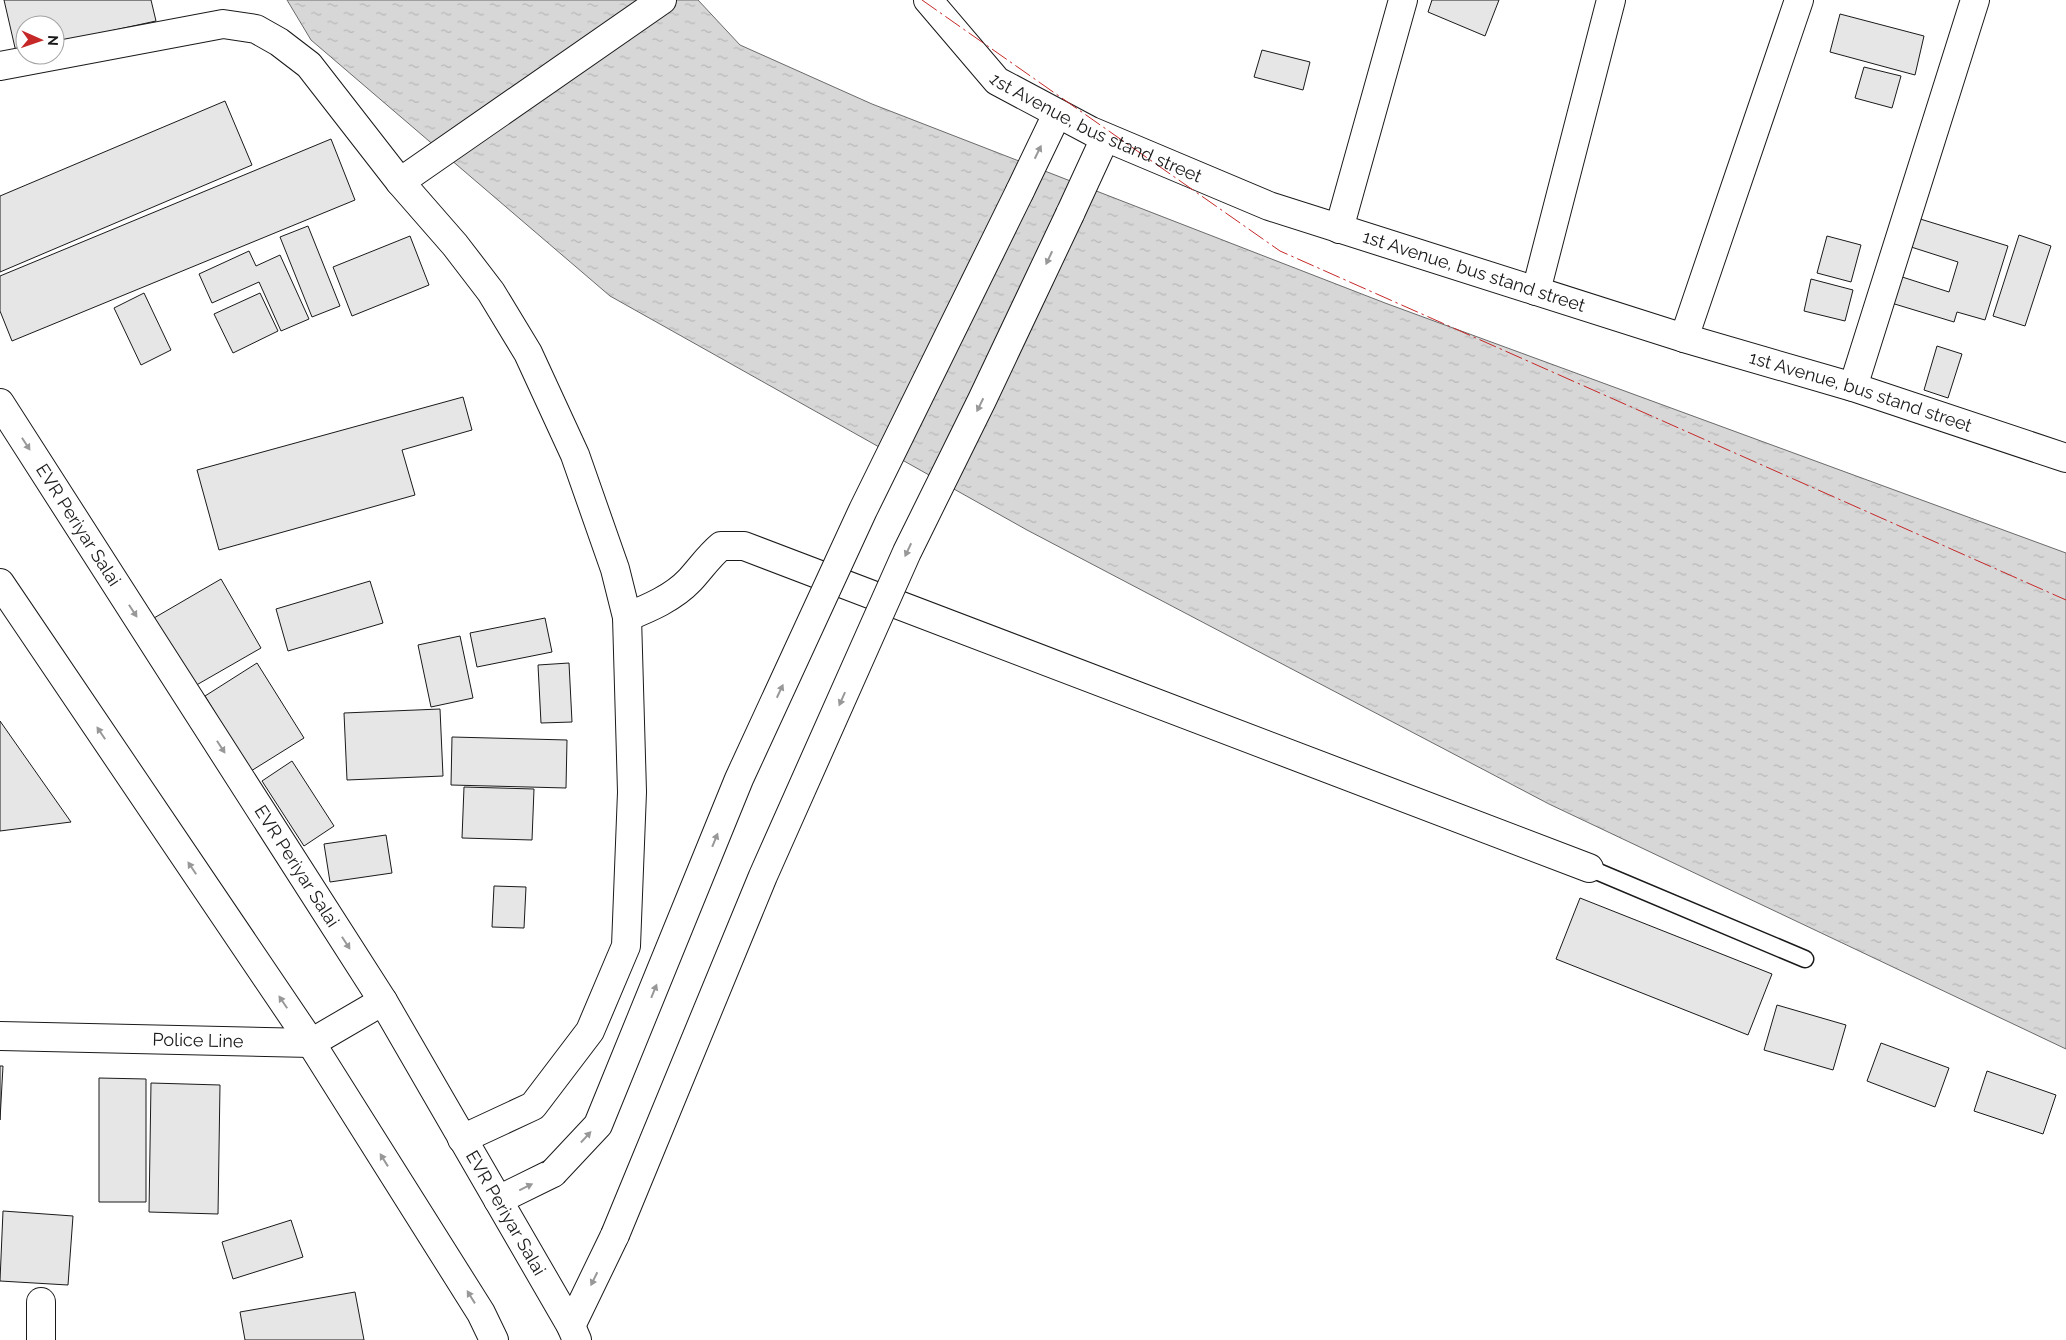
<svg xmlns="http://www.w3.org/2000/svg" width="2066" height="1340" font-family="Raleway,sans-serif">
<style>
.water{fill:url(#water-ripples);stroke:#6a6a6a}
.building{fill:#e6e6e6;stroke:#1a1a1a}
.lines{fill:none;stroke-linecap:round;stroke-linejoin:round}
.lane-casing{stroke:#1a1a1a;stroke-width:19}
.street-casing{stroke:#1a1a1a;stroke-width:30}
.secondary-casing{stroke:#1a1a1a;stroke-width:30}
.primary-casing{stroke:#1a1a1a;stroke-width:30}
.lane{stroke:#fff;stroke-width:16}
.street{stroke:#fff;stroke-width:28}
.secondary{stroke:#fff;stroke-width:28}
.primary{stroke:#fff;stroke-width:28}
.secondary-bridge-casing{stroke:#1a1a1a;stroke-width:30;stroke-linecap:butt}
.secondary-bridge{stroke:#fff;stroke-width:28}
.power{stroke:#c62828;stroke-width:1;stroke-dasharray:18 4 2.5 4;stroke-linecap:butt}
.oneway{fill:#989898}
.labels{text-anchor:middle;stroke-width:4;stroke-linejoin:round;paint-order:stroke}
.street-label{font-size:18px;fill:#1a1a1a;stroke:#fff}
</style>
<defs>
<pattern id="water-ripples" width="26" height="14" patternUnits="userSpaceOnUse" patternTransform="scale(1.25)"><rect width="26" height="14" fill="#d7d7d7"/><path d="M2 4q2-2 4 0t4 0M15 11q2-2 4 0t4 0" fill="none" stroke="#b8b8b8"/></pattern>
</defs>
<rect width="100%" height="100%" fill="#fff"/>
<path class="water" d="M287 0H698L740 45 872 104 1385 303 2066 553V1049L1549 804 1027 530 610 296 311 40Z"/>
<path class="building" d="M4 0H151L156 21 55 43V25H25V50L16 52Z
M1432 0H1499L1485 36 1428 12Z
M1840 14 1924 36 1915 75 1830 52Z
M1262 50 1310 62 1303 90 1254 77Z
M1864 67 1901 76 1892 108 1855 98Z
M225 101 252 165 0 272V196Z
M331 139 355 200 12 341 0 311V276Z
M1917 218 2008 246 1985 320 1957 312 1954 322 1888 302 1896 275 1949 292 1958 262 1908 246Z
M308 226 340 306 312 317 280 237Z
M2019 235 2051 246 2025 326 1993 316Z
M410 236 429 285 352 316 333 267Z
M1827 236 1861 245 1851 282 1817 273Z
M249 251 256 266 280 255 309 319 281 331 259 282 212 303 199 274Z
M1811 279 1853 290 1845 321 1804 311Z
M144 293 171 350 141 365 114 308Z
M260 293 278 331 233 353 214 314Z
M1937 346 1962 354 1948 398 1924 390Z
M463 397 472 430 402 450 415 495 219 550 197 470Z
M221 579 261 648 193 687 154 618Z
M370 581 383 623 288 651 276 609Z
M545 618 552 652 477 667 470 633Z
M460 636 473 698 431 707 418 645Z
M257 663 304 738 251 771 205 696Z
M569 663 572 722 541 723 538 665Z
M440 709 443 776 347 780 344 713Z
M0 721 71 822 0 831Z
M452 737 567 740 566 788 451 785Z
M292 761 334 826 304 846 262 781Z
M464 787 534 789 532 840 462 838Z
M386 835 392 873 330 882 324 844Z
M494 886 526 887 524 928 492 927Z
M1580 898 1772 974 1748 1035 1556 959Z
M1777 1005 1846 1025 1833 1070 1764 1050Z
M1881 1043 1949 1068 1935 1107 1867 1081Z
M0 1066H3L0 1120Z
M1987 1071 2056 1095 2043 1134 1974 1111Z
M99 1078 146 1079V1202H99Z
M151 1083 220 1085 218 1214 149 1212Z
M3 1211 73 1216 68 1285 0 1281Z
M291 1220 303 1257 233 1279 222 1242Z
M355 1292 364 1340H245L240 1312Z"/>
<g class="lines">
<g class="lane-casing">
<path id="lane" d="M1589 868 1805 959"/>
</g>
<g class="street-casing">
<g id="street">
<path d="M0 66 223 24 256 29 279 42 309 65 400 182 455 245 491 292 528 353 575 455 615 569 627 617 632 792 626 946 590 1031 533 1106 462 1139"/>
<path d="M400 182 662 0"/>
<path d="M1339 229 1403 0"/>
<path d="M1536 291 1611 0"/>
<path d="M1684 338 1799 0"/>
<path d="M1853 387 1975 0"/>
<path d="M627 617C649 608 673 598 690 580 701 568 709 556 721 546H744L1589 868"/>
<path id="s1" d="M0 1036 311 1043 383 1001"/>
<path d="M41 1302V1340"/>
</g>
</g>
<g class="secondary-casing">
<g id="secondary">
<path id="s2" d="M928 0 997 81 1091 131 1269 206 1684 338 1853 387 2066 458"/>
<path d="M1020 191 1057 114"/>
<path d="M1070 214 1105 138"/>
<path d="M498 1200 553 1173"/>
<path d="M571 1326 615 1235"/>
</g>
</g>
<g class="primary-casing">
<g id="primary">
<path id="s3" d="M0 403 383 1001 571 1326 577 1340"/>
<path d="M0 583 311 1043 481 1313 494 1340"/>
</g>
</g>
<use href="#lane" class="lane"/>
<use href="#street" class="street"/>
<use href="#secondary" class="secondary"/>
<use href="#primary" class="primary"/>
<g class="secondary-bridge-casing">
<path id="secondary-bridge" d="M553 1173 598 1125 739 779 863 510 1020 191
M615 1235 763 876 907 552 982 400 1070 214"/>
</g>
<use href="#secondary-bridge" class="secondary-bridge"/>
<path class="power" d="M922 0 1280 251 2066 600"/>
</g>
<defs><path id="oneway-solid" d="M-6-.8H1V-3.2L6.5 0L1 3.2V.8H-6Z" transform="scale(1.25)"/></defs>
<g class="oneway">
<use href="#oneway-solid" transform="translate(1038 152) rotate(-64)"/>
<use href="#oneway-solid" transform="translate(1049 258) rotate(115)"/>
<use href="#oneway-solid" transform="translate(980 405) rotate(116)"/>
<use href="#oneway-solid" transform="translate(26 444) rotate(57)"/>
<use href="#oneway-solid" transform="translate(908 550) rotate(115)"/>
<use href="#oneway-solid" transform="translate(133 611) rotate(57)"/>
<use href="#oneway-solid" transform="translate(780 691) rotate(-65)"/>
<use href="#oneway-solid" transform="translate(842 699) rotate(114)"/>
<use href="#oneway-solid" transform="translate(101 733) rotate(-124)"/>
<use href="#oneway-solid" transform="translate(221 747) rotate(57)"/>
<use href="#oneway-solid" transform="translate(715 840) rotate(-68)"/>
<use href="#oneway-solid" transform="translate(192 868) rotate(-124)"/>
<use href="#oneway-solid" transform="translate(346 943) rotate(57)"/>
<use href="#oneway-solid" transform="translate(654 991) rotate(-68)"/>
<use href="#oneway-solid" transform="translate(283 1002) rotate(-124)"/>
<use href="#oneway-solid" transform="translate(586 1137) rotate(-47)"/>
<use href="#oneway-solid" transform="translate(384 1160) rotate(-122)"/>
<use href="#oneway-solid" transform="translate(526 1187) rotate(-26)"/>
<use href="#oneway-solid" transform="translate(594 1279) rotate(116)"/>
<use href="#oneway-solid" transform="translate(471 1297) rotate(-122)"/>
</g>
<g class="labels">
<g class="street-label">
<text dy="6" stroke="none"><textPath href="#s2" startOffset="216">1st Avenue, bus stand street</textPath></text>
<text dy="6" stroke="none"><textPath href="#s2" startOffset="621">1st Avenue, bus stand street</textPath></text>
<text dy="6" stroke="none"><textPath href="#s2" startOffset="1026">1st Avenue, bus stand street</textPath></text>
<text dy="6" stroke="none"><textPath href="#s3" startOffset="145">EVR Periyar Salai</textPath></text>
<text dy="6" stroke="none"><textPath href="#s3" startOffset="550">EVR Periyar Salai</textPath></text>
<text dy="6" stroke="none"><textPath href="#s1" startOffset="198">Police Line</textPath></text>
<text dy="6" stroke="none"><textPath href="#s3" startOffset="955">EVR Periyar Salai</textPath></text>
</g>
</g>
<g transform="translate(40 40) rotate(92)"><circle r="24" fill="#ffffff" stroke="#a3a3a3"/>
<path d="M0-4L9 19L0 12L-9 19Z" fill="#c62828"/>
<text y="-8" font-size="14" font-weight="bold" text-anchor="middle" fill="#1a1a1a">N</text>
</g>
</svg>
